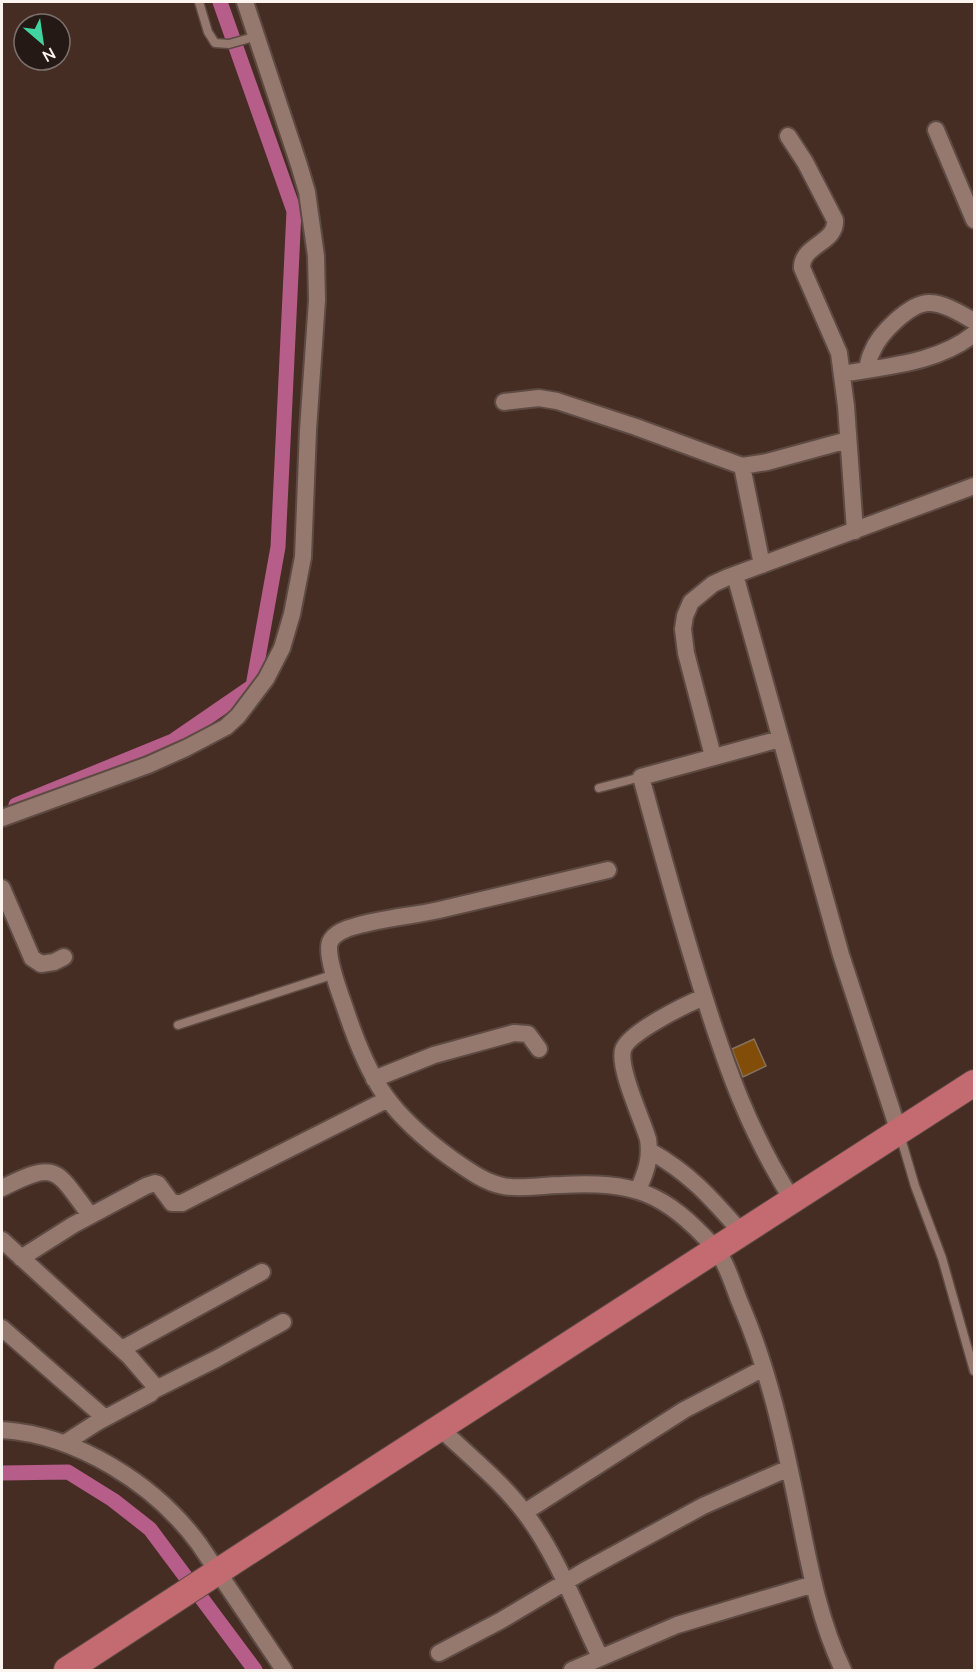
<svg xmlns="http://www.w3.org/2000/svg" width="976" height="1672" font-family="'Nunito Sans',sans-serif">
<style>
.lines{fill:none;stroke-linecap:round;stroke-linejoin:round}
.canal{stroke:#b75d8a;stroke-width:15}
.building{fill:#824d09;stroke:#87725d;stroke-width:1.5}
.lane-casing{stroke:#5d4a43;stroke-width:11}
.street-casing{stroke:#5d4a43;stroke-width:20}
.primary-casing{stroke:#5d4a43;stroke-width:28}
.lane{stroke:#95786e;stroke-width:8}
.street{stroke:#95786e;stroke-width:16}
.primary{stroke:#c36b70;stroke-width:26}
</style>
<rect width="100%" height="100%" fill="#462d24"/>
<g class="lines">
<path class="canal" d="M16 805 173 741 253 686 278 547 294 211 220 2
M2 1473 68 1472 113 1500 150 1529 255 1670"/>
</g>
<path class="building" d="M754 1039 766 1066 743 1077 732 1049Z"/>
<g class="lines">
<g class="lane-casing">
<path id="lane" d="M199 2 208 32 215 43 229 44 257 36
M599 788 641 777
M178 1025 335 974
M900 1135 915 1186 942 1258 974 1371"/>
</g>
<g class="street-casing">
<path id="street" d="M936 130 974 220
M788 136 805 162 835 220C837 243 801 245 802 268L839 353 846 406 855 531
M867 370C868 364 869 357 872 352 879 334 911 301 931 303 946 304 961 314 974 321
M842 374C887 366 938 363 974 334
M504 402 539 398 557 401 636 427 742 466 767 462 848 440
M742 466 762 565
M735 575 841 955 899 1132
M780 739 641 777C661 850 681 924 704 996 728 1072 750 1133 793 1201
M713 756 686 653 683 629 685 616 691 602 713 584 726 578 974 486
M2 818 148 765 186 748 226 727 238 716 266 679 282 648 292 614 303 557 308 430 317 300 316 256 307 192 299 165 245 2
M608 870C552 883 495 897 439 910 412 916 383 918 356 926 347 928 334 933 330 942 325 956 341 996 346 1011 370 1083 390 1114 452 1159 468 1170 484 1182 503 1186 521 1190 542 1185 561 1185 634 1181 664 1192 714 1247 726 1259 734 1289 741 1305 769 1370 784 1440 798 1509 809 1564 819 1620 843 1670
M2 888 32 958 41 964 54 962 64 957
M374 1079 434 1055 514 1033 528 1034 539 1049
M650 1151C691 1174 712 1199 742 1233
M2 1188C58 1160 55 1169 90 1215
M638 1190C646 1172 651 1159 648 1139 642 1119 618 1068 623 1050 627 1033 687 1004 704 997
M2 1240 129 1356 154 1385V1390L150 1394 96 1423 65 1443
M21 1258 73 1225 146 1186 155 1183 158 1184 172 1203H182L386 1100
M2 1328 105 1418
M122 1349 262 1272
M154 1390 216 1359 283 1322
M440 1428C469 1456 502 1482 525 1513 557 1555 577 1610 600 1657
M2 1430C77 1435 155 1484 199 1544L284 1670
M525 1512 684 1410 764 1368
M439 1653 500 1621 584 1571 703 1506 789 1468
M572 1670 677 1625 814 1584"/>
</g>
<g class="primary-casing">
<path id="primary" d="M67 1670 334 1496 974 1083"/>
</g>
<use href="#lane" class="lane"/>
<use href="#street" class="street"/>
<use href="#primary" class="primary"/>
</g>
<rect width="976" height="1672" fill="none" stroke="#fdf3ef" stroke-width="6"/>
<g transform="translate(42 42) rotate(151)"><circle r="28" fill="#241915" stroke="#7b706c" stroke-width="1.5"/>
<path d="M0-4.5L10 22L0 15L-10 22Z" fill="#42d4a0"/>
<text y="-9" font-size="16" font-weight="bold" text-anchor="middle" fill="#fdf3ef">N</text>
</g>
</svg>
